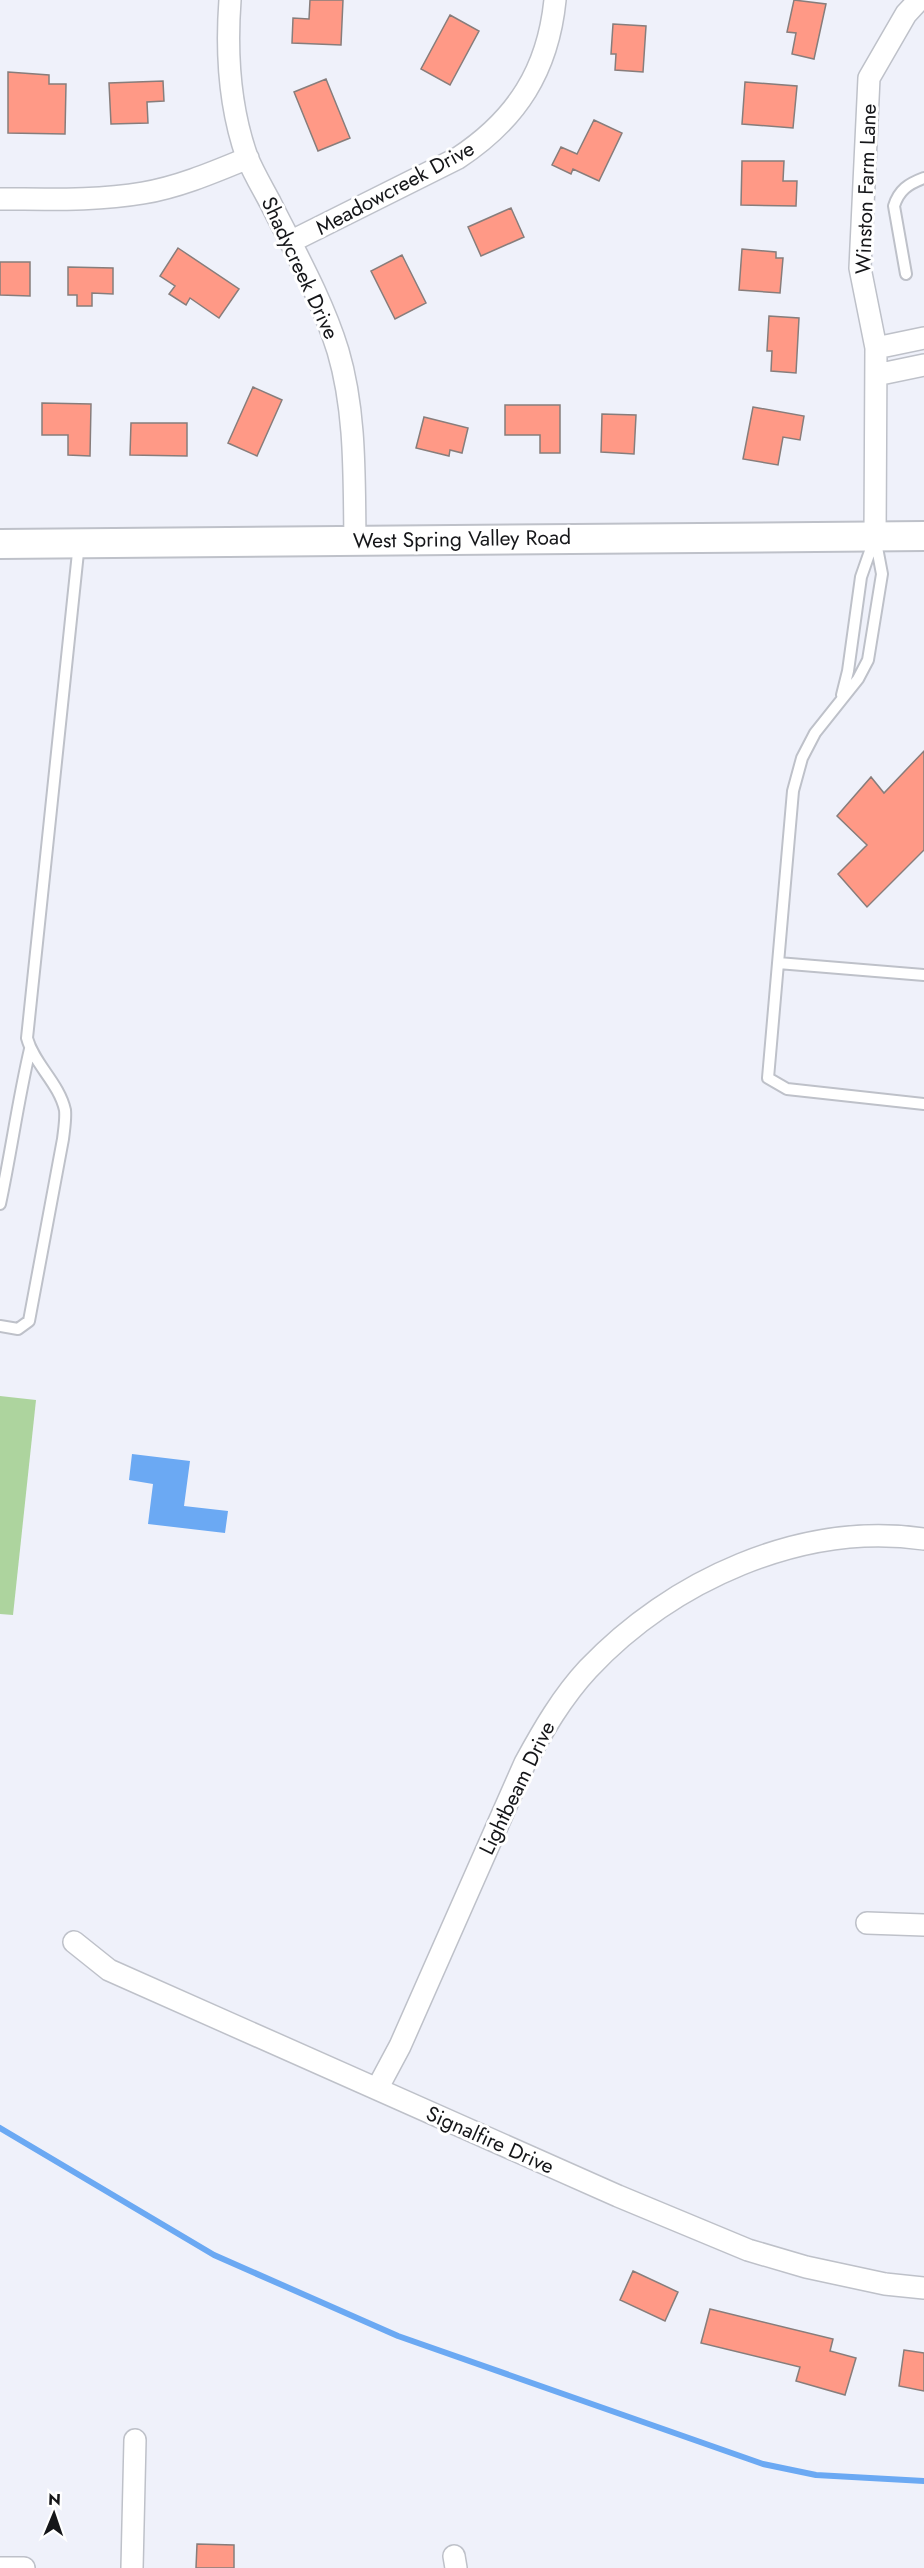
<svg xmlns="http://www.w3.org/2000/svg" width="924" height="2568" font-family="Jost,sans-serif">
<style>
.green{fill:#add49e}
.water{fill:#6ba9f3}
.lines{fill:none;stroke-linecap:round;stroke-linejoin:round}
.stream{stroke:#6ba9f3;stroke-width:6}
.building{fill:#ff9986;stroke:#877d7b;stroke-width:1.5}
.lane-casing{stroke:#bec1c9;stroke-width:14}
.street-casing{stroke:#bec1c9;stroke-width:24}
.secondary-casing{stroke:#bec1c9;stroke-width:32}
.lane{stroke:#fff;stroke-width:10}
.street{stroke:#fff;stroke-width:21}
.secondary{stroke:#fff;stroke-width:28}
.labels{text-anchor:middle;stroke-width:6;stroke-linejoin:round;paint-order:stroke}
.street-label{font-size:21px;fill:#151619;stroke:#fff}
</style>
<rect width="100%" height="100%" fill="#eff1fa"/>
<path class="green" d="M0 1396 36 1400 13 1615 0 1614Z"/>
<path class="water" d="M132 1454 190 1461 184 1506 228 1511 225 1533 148 1524 153 1484 129 1480Z"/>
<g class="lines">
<path class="stream" d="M0 2128 214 2255 398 2336 763 2464 816 2475 924 2481"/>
</g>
<path class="building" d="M310 0H343L341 45 292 43 293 18 309 19Z
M794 0 826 4 814 59 792 54 796 33 787 32Z
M450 15 479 31 450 85 421 69Z
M613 24 646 26 643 72 615 70 616 54H611Z
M8 72 49 75V84H66L65 134 8 133Z
M326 79 350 138 318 151 294 92Z
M163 81 164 101 147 102 148 123 111 124 109 83Z
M745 82 797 86 793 128 742 124Z
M594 120 622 133 599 181 573 169 571 174 552 165 561 147 577 154Z
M742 161H784L783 181H797L796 206 741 205Z
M511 208 524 237 481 256 468 227Z
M178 248 239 289 219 318 190 298 186 305 169 294 175 286 160 276Z
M742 249 776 252V258H783L780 293 739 290Z
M402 255 426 303 395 319 371 271Z
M0 262H30V296L0 295Z
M68 267 113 268V294L92 293V306H77V295H68Z
M769 316 799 318 796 373 771 371 772 351H767Z
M253 387 282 400 257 456 228 443Z
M42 403 91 404 90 456 68 455V435H42Z
M505 405H560V453H540V435H505Z
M753 407 804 416 800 440 783 437 778 465 743 459Z
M602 414 636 415 634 454 601 452Z
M424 417 468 428 462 453 450 450 449 456 416 448Z
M131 423H187V456L130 455Z
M924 751V850L867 907 838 874 867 845 837 816 871 777 884 793Z
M633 2271 678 2292 665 2321 620 2300Z
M710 2309 833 2339 830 2351 856 2358 845 2395 796 2381 800 2367 701 2343Z
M904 2350 924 2353V2391L899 2386Z
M197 2544 234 2545V2568H196Z"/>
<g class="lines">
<g class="lane-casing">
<path id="lane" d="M906 274 894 206C899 190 908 184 924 178
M875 537 882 574 868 660 858 679 815 733 802 758 793 791 768 1078 787 1089 924 1104
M842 695 848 671 861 577 875 537
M778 963 924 975
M0 1204C11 1153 18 1100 30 1049
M0 1326 18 1329 29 1321 63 1139C64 1130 66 1119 65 1110 59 1083 34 1064 27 1038L79 543"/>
</g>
<g class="street-casing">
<path id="street" d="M230 0C226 54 229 106 247 157 253 172 262 187 270 202 294 250 322 299 338 351 356 412 354 477 355 540
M0 199C48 199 96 201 143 193 179 187 214 172 248 158
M290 242 458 158C517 119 548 70 555 0
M876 348 924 338
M876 375 924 365
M875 537 876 348 860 268 869 78 906 14 919 0
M867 1923 924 1925
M74 1942 109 1970 618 2196 748 2250 806 2267 885 2284 924 2288
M377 2089 400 2046 525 1763C543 1730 562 1697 588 1669 671 1581 801 1521 924 1539
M454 2556 456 2568
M0 2568H24
M132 2568 135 2440"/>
</g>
<g class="secondary-casing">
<path id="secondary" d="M0 544 924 536"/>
</g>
<use href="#lane" class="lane"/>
<use href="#street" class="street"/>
<use href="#secondary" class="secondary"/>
</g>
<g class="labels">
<g class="street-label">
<text transform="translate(395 188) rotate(-28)" y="7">Meadowcreek Drive</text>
<text transform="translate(866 189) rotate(-88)" y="7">Winston Farm Lane</text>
<text transform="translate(300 268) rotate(65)" y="7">Shadycreek Drive</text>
<text transform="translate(462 539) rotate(-1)" y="7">West Spring Valley Road</text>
<text transform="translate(517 1788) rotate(-64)" y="7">Lightbeam Drive</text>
<text transform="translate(490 2140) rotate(24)" y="7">Signalfire Drive</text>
</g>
</g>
<g transform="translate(54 2514) rotate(2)" stroke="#ffffff" stroke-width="4.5" paint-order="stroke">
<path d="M0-4.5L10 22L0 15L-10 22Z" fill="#151619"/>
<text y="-9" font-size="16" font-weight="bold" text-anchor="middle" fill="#151619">N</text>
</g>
</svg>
